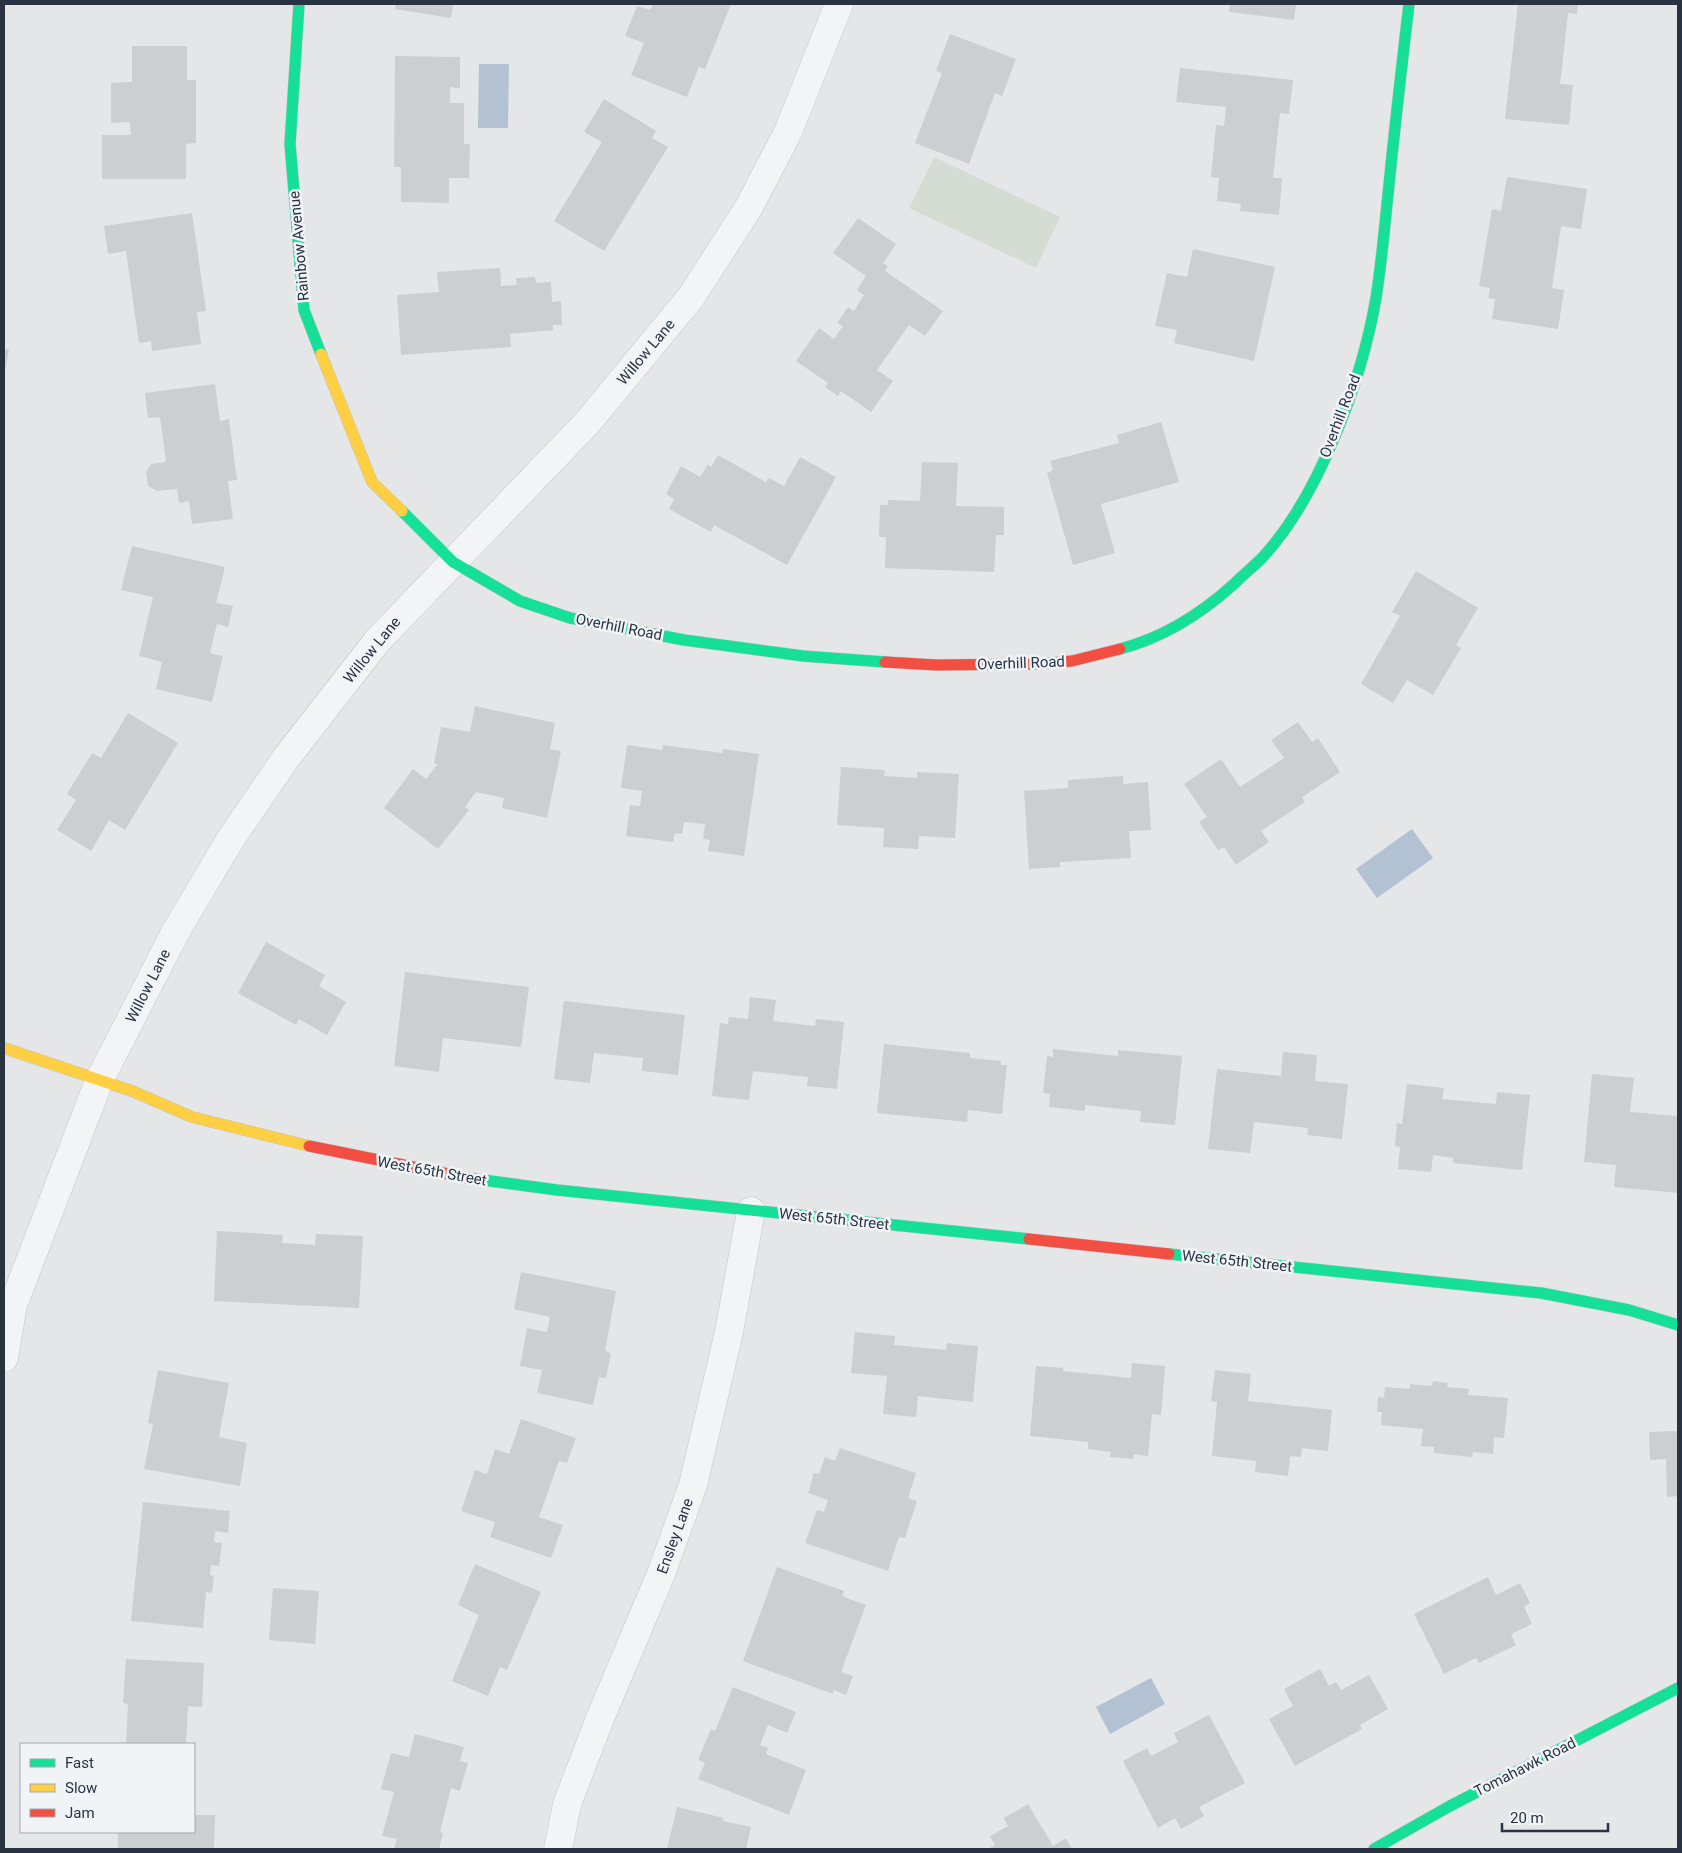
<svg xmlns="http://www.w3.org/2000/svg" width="1682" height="1853" font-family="Roboto,sans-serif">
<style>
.green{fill:#d4dcd4}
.water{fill:#b3c2d2}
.building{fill:#ccced0}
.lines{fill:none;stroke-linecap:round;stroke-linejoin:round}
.street-casing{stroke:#c2c4c6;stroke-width:29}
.fast-casing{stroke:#c2c4c6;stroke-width:12}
.slow-casing{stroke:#c2c4c6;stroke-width:12}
.jam-casing{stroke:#c2c4c6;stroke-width:12}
.street{stroke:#f3f4f5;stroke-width:28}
.fast{stroke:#16e098;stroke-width:11}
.slow{stroke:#ffcf43;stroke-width:11}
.jam{stroke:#f24e42;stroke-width:11}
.labels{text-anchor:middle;stroke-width:5;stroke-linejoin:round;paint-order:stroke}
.street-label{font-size:15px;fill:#2a3342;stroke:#f1f4f7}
</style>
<rect width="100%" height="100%" fill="#e4e6e8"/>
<path class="green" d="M934 157 1060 217 1036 268 909 208Z"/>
<path class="water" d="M479 64H509L508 128H478Z
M1412 829 1433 858 1377 898 1356 869Z
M1151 1678 1165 1704 1110 1734 1096 1707Z"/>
<path class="building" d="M396 4H453L451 18 395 9Z
M653 4H731L705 69 699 67 687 97 631 75 644 43 625 36 637 6 650 10Z
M1230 4H1296L1294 20 1229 12Z
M1518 4H1578L1577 14 1568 13 1560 84 1573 85 1569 125 1505 119Z
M950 34 1016 59 1002 96 995 93 969 164 915 143 942 73 936 71Z
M132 46H187V80H196V143L186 144V179H102V135H131L130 122 111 123V83L132 82Z
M395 56 460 57V88L450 87V103H464V144H470L469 178H449V203L401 202V167H394Z
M1180 68 1293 80 1289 114 1280 113 1273 178H1282L1279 215 1240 211 1241 204 1217 201 1219 178 1211 177 1216 125 1224 126 1226 107 1176 102Z
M604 99 656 131 652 138 668 147 604 251 554 221 602 142 584 132Z
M1507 177 1587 189 1581 229 1561 226 1552 288 1564 290 1558 329 1492 319 1495 299 1488 298 1490 288 1479 286 1492 209 1501 211Z
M192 213 206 311 197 312 201 344 152 351 151 341 139 343 126 251 108 254 104 226Z
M858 218 896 244 883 263 888 266 885 271 943 311 925 336 909 325 877 370 893 381 871 412 841 391 838 396 825 387 828 383 796 361 819 328 834 339 843 326 837 323 848 307 854 311 864 295 857 290 866 276 833 253Z
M1193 249 1275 267 1254 361 1174 343 1177 330 1155 326 1167 273 1187 277Z
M500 268 501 286 517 285 516 278 535 277 536 283 551 282 552 302 561 301 562 325H553V330L510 334 511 347 401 355 397 295 439 292 437 272Z
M4 349 9 350 5 370H4Z
M215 384 220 421 229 419 237 480 228 481 233 519 192 524 189 501 179 503 177 489 157 491 148 486 146 472 151 464 166 462 160 417 148 418 145 393Z
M1161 422 1179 482 1101 504 1115 553 1073 565 1047 473 1053 470 1050 461 1119 443 1117 435Z
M718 455 766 482 769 478 784 486 800 457 836 477 787 565 714 525 711 532 669 509 674 499 666 494 681 466 700 477 708 464 711 467Z
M922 462 958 463 956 506 1004 507V535H996L994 572 885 568 886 537H879L880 505H888V500L920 501Z
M132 546 225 567 216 603 233 606 228 627 217 624 210 653 223 656 212 702 156 689 162 662 139 656 153 597 121 590Z
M1416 571 1478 608 1456 645 1461 648 1433 695 1407 680 1393 703 1361 684 1400 616 1392 612Z
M475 706 555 723 550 749 561 751 547 818 502 808 504 798 476 792 465 807 469 810 438 849 384 808 413 769 426 779 438 764H434L441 727 470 732Z
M128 713 178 743 125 830 109 820 91 851 57 830 76 800 67 794 92 753 101 758Z
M1298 722 1312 742 1318 738 1340 772 1302 797 1305 802 1261 831 1269 842 1236 865 1224 847 1218 850 1199 822 1207 817 1184 784 1221 759 1240 787 1284 758 1271 740Z
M627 745 662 750 663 745 722 753 723 749 759 754 744 856 708 851 710 840 703 839 705 824 684 822 682 834 675 833 673 842 626 836 630 805 640 806 642 791 621 788Z
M841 767 885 770 884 776 917 778V772L959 774 955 838 919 836 918 849 883 847 884 828 837 825Z
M1123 776V784L1148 782 1151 830 1129 831 1131 858 1060 862V867L1029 869 1024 791 1068 788V780Z
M266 942 325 975 319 986 346 1002 327 1035 299 1019 296 1025 238 993Z
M405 972 529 987 521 1047 443 1038 439 1072 394 1066Z
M750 997 776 1000 773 1021 815 1026 816 1019 844 1022 837 1089 807 1086 808 1077 753 1071 749 1100 712 1096 720 1023 728 1024 729 1017 748 1019Z
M564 1001 685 1015 678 1075 642 1071 643 1058 594 1053 590 1083 554 1079Z
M884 1044 970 1053V1058L1001 1061V1065H1007L1002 1114 968 1110 967 1122 877 1113Z
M1053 1049 1118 1056V1050L1182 1056 1175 1125 1140 1122 1141 1111 1085 1105V1111L1049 1107 1050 1094 1043 1093 1047 1056 1053 1057Z
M1283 1052 1317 1055 1315 1081 1348 1084 1342 1139 1307 1135 1308 1128 1254 1122 1250 1153 1208 1149 1217 1069 1281 1076Z
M1592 1074 1634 1078 1630 1112 1678 1116V1193L1614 1187 1616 1165 1584 1162Z
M1407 1084 1444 1088 1442 1099 1496 1104 1497 1092 1530 1095 1522 1170 1453 1163V1158L1433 1155 1431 1172 1398 1169 1400 1147 1395 1146 1397 1123 1402 1124Z
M217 1231 283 1235 282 1243 315 1245 316 1234 363 1236 359 1308 214 1301Z
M521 1272 616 1291 605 1351 611 1353 606 1378 599 1377 593 1405 537 1393 542 1370 520 1366 527 1328 547 1332 550 1317 514 1309Z
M855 1332 895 1336 894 1345 946 1350 947 1343 978 1346 973 1402 918 1396 916 1417 883 1414 887 1376 851 1373Z
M1132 1363 1165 1366 1161 1415 1152 1414 1148 1456 1134 1454 1133 1459 1110 1457 1111 1452 1088 1449V1442L1030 1436 1036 1366 1063 1368V1371L1131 1378Z
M158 1370 229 1383 219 1437 247 1443 240 1486 144 1469 153 1424 148 1423Z
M1215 1370 1251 1374 1248 1401 1332 1410 1328 1451 1302 1448 1301 1457 1290 1456 1288 1476 1255 1472 1256 1461 1212 1456 1217 1402 1211 1401Z
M1433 1381 1448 1383 1447 1387 1469 1389 1468 1395 1508 1398 1504 1438 1494 1437 1493 1454 1473 1452 1472 1457 1434 1453V1447L1421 1446 1423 1429 1381 1425 1382 1412H1377L1378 1397 1384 1398 1385 1387 1410 1389V1384L1432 1386Z
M521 1419 576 1438 567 1463 559 1461 539 1517 563 1525 551 1558 490 1537 495 1522 461 1511 475 1470 487 1474 495 1449 509 1454Z
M1678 1431V1496L1667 1497 1666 1459 1650 1460 1649 1432Z
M840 1448 916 1473 908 1498 917 1501 905 1538 899 1537 888 1571 805 1543 817 1510 824 1512 828 1500 808 1493 814 1473 819 1474 825 1457 835 1461Z
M143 1502 230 1511 228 1533 215 1531 214 1542 222 1543 219 1566 211 1565 210 1575 214 1576 212 1593 206 1592 203 1628 131 1621Z
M475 1564 541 1592 507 1670 500 1667 488 1696 452 1681 479 1615 458 1605Z
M777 1567 844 1591 842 1596 866 1605 841 1672 853 1676 846 1695 834 1690 833 1694 743 1661Z
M1488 1577 1496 1595 1520 1583 1530 1603 1524 1607 1532 1624 1511 1634 1516 1645 1479 1663 1476 1658 1444 1674 1414 1614Z
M273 1588 319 1591 315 1644 269 1640Z
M126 1659 204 1663 202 1707 188 1706 186 1744H126L128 1704 123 1703Z
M1320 1669 1329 1686 1336 1682 1341 1690 1369 1675 1388 1709 1360 1725 1362 1729 1295 1766 1269 1719 1293 1706 1284 1689Z
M733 1687 796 1712 787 1733 768 1725 760 1745 768 1748 766 1754 806 1770 789 1815 698 1779 705 1763 698 1760 711 1729 715 1731Z
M1209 1715 1245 1783 1199 1807 1204 1816 1181 1829 1175 1818 1158 1828 1123 1761 1147 1748 1151 1756 1178 1742 1174 1733Z
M415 1734 464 1747 460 1761 468 1763 460 1791 451 1788 440 1832 443 1833 439 1849H394L397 1839 382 1836 394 1792 381 1789 391 1753 409 1757Z
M1028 1804 1053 1846 1066 1838 1072 1849H988L995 1845 990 1836 1008 1826 1004 1818Z
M677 1807 724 1818 723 1821 751 1827 746 1849H667Z
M194 1815H215L214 1849H118V1832H194Z"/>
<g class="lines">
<g class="street-casing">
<path id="street" d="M4 1358 13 1305 99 1081 176 931 230 840 286 758 378 640 587 423 691 297 749 207 788 132 839 4
M558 1849 567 1804 601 1716 661 1574 693 1485 729 1332 751 1211"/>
</g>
<g class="fast-casing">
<path id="fast" d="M299 4 290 144 304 310 321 354
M402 511 453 562 520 601 570 618 684 640 803 656 885 662
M1120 649C1162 638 1202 613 1234 584 1243 575 1253 567 1262 558 1319 497 1362 380 1376 298 1382 260 1385 222 1389 185 1395 124 1402 64 1409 4
M468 1178 557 1190 1029 1239
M1169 1254 1541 1293 1629 1310 1678 1325
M1374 1849 1450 1806 1678 1688"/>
</g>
<g class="slow-casing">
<path id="slow" d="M321 354 372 482 402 511
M4 1048 132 1091 192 1117 309 1146"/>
</g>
<g class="jam-casing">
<path id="jam" d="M885 662 936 665 1038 664 1072 661 1120 649
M309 1146 468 1178
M1029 1239 1169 1254"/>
</g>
<use href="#street" class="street"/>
<use href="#fast" class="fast"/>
<use href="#slow" class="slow"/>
<use href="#jam" class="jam"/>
</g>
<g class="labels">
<g class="street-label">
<text transform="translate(299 246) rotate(-95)" y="5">Rainbow Avenue</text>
<text transform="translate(646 352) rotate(-50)" y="5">Willow Lane</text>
<text transform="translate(1340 416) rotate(-69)" y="5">Overhill Road</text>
<text transform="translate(619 627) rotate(11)" y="5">Overhill Road</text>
<text transform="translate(372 650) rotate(-51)" y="5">Willow Lane</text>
<text transform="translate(1021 663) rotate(-2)" y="5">Overhill Road</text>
<text transform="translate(148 986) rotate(-63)" y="5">Willow Lane</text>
<text transform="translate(432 1171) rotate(10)" y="5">West 65th Street</text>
<text transform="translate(834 1219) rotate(6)" y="5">West 65th Street</text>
<text transform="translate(1237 1261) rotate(6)" y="5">West 65th Street</text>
<text transform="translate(675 1536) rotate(-70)" y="5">Ensley Lane</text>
<text transform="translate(1525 1767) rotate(-27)" y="5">Tomahawk Road</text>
</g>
</g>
<rect width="1682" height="1853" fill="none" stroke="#2a3342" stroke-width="10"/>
<rect x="20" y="1743" width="175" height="90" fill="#f1f4f7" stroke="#a1a7af"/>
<rect x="30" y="1759" width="25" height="8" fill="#16e098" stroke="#a1a7af"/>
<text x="65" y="1768" font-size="15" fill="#2a3342">Fast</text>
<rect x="30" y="1784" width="25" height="8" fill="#ffcf43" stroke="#a1a7af"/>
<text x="65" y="1793" font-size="15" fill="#2a3342">Slow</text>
<rect x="30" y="1809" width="25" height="8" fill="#f24e42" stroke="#a1a7af"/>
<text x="65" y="1818" font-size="15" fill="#2a3342">Jam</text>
<path d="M1502 1823v8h106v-8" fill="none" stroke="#2a3342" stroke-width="2.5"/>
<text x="1510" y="1823" font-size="15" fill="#2a3342" stroke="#f1f4f7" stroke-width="4" paint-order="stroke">20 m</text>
</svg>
